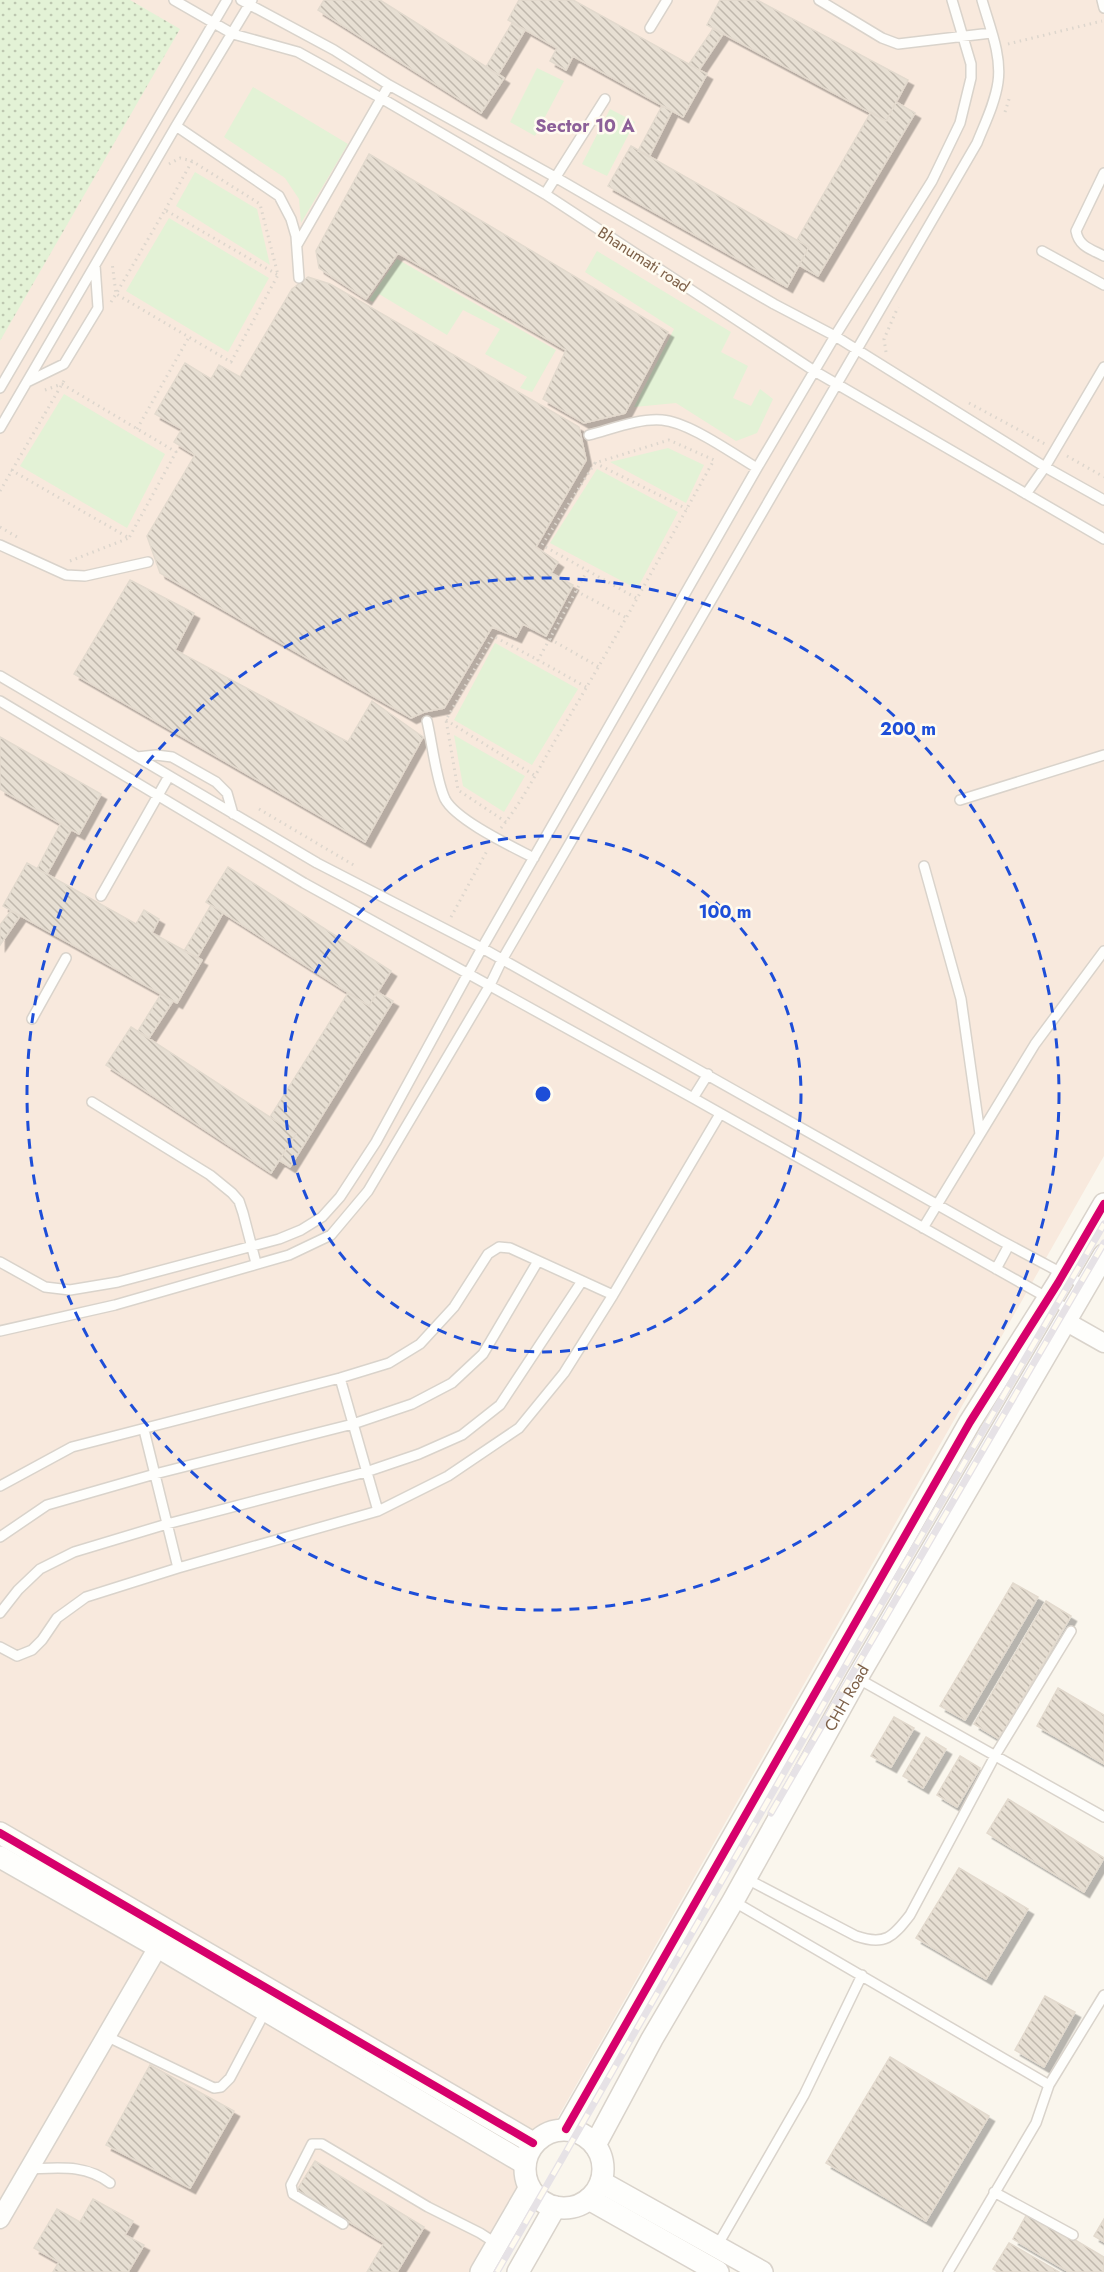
<svg xmlns="http://www.w3.org/2000/svg" width="1104" height="2272" font-family="Jost,sans-serif">
<style>
.commercial{fill:#f8e9dd}
.grass{fill:#e3f2d6}
.park{fill:url(#park-dots)}
.building{fill:url(#building-back-hatch);stroke:#e3dace;stroke-width:1.5;filter:url(#shadow)}
.lines{fill:none;stroke-linecap:round;stroke-linejoin:round}
.service-casing{stroke:#d9d3cb;stroke-width:12}
.minor-casing{stroke:#d9d3cb;stroke-width:21}
.tertiary-casing{stroke:#d9d3cb;stroke-width:24}
.path{stroke:#ddd6cd;stroke-width:3;stroke-dasharray:1.5 4.5;stroke-linecap:butt}
.service{stroke:#fefefc;stroke-width:9}
.minor{stroke:#fefefc;stroke-width:18}
.tertiary{stroke:#fefefc;stroke-width:21}
.rail-casing{stroke:#e6e2e6;stroke-width:7}
.rail{stroke:#fffbf0;stroke-width:4.5;stroke-dasharray:14;stroke-linecap:butt}
.cycleway-casing{stroke:#fffbf0;stroke-width:11}
.cycleway{stroke:#d6006c;stroke-width:8}
.ring{fill:none;stroke:#1d4ed8;stroke-width:3;stroke-dasharray:10 8}
.labels{text-anchor:middle;stroke-width:5;stroke-linejoin:round;paint-order:stroke}
.street-label{font-size:16px;fill:#7d6048;stroke:#fffbf0}
.neighbourhood-label{font-size:18px;font-weight:bold;fill:#8c6099;stroke:#fffbf0}
.centre{fill:#1d4ed8;stroke:#fffbf0;stroke-width:3}
.ring-label{font-size:18px;text-anchor:middle;font-weight:bold;fill:#1d4ed8;stroke:#fffbf0;stroke-width:5;stroke-linejoin:round;paint-order:stroke}
</style>
<defs>
<pattern id="park-dots" width="8" height="8" patternUnits="userSpaceOnUse" patternTransform="scale(1.5)"><rect width="8" height="8" fill="#e3f2d6"/><path d="M2 2h.1M6 6h.1" fill="none" stroke="#bdc7b0" stroke-width="1.8" stroke-linecap="round"/></pattern>
<pattern id="building-back-hatch" width="6" height="6" patternUnits="userSpaceOnUse" patternTransform="scale(1.5)"><rect width="6" height="6" fill="#e7dfd3"/><path d="M-1 5l2 2M0 0l6 6M5-1l2 2" fill="none" stroke="#c0b8ad"/></pattern>
<filter id="shadow"><feDropShadow dx="5.5" dy="5.5" stdDeviation="0" flood-color="#0004"/></filter>
</defs>
<rect width="100%" height="100%" fill="#faf6ed"/>
<path class="commercial" d="M0 0H1104V1156L470 2272H0Z"/>
<path class="grass" d="M537 68 564 81 535 136 510 122Z
M253 87 348 144 301 223 299 199 285 178 224 137Z
M610 109 635 122 607 176 582 164Z
M195 172 257 209 270 265 176 206Z
M169 218 269 278 228 352 126 291Z
M597 251 731 332 721 352 748 366 733 398 751 406 760 389 773 399 757 433 736 441 676 403 634 407 674 329 585 272Z
M397 259 556 350 532 392 520 388 527 377 485 354 500 329 463 310 447 335 379 294 373 302 369 300Z
M64 394 165 454 127 528 20 466Z
M668 448 704 465 686 503 610 462Z
M597 469 678 512 637 589 550 543Z
M495 643 578 689 532 765 454 720Z
M454 735 525 776 504 812 463 786Z"/>
<path class="park" d="M0 0H130L180 29 0 341Z"/>
<path class="building" d="M324 0H380L504 78 481 113 318 10Z
M519 0H573L707 74 683 117 573 56 566 70 550 61 557 48 508 20Z
M720 0H757L908 80 886 121 707 25Z
M512 23 525 30 498 75 486 67Z
M713 29 723 34 699 70 689 64Z
M896 102 915 113 818 276 799 265 809 247 797 240 871 112 886 121Z
M662 106 672 111 649 157 638 151Z
M631 146 809 247 787 287 608 186Z
M369 154 668 332 625 413 584 423 543 399 566 350 398 253 366 299 319 268 316 251Z
M308 277 330 284 579 427 586 460 536 547 558 562 551 573 573 585 546 636 523 624 516 637 492 627 444 708 424 712 411 718 160 573 147 536 195 455 174 442 182 429 155 414 185 363 211 379 219 365 240 377 292 289Z
M130 580 194 613 175 650 348 742 372 701 423 737 365 842 74 674Z
M0 737 101 794 79 834 0 789Z
M61 823 71 830 47 874 37 869Z
M27 863 136 924 144 910 159 919 152 933 202 960 177 1003 3 906Z
M228 867 391 971 369 1006 206 902Z
M211 905 223 913 197 958 184 951Z
M11 911 20 916 0 945V925Z
M377 992 393 1001 290 1167 279 1160 296 1134 270 1117 348 993 369 1006Z
M161 994 173 1001 149 1038 138 1031Z
M131 1027 296 1134 271 1173 106 1065Z
M1013 1583 1038 1597 965 1720 940 1706Z
M1046 1601 1071 1616 999 1739 974 1724Z
M1058 1688 1104 1715V1764L1037 1726Z
M894 1717 914 1728 891 1767 871 1756Z
M926 1737 946 1749 923 1788 903 1776Z
M960 1756 980 1768 957 1807 937 1795Z
M1008 1799 1104 1858 1084 1892 987 1833Z
M959 1868 1028 1909 986 1979 916 1938Z
M1045 1996 1075 2012 1044 2067 1015 2050Z
M890 2057 989 2116 926 2221 826 2163Z
M150 2065 234 2111 190 2188 106 2145Z
M315 2161 424 2227 397 2272H367L384 2243 297 2190Z
M93 2199 133 2221 125 2235 144 2245 128 2272H53L59 2262 34 2248 57 2209 80 2222Z
M1028 2212 1104 2257V2272H1069L1013 2239Z
M1104 2219V2242L1094 2236Z
M1009 2243 1059 2272H998L993 2269Z"/>
<g class="lines">
<g class="service-casing">
<path id="service" d="M174 0 233 34 298 52 381 98 545 194 816 372 1104 539
M241 0 334 50 389 85 555 177 774 304 835 336 1045 467 1104 500
M819 0 882 38 898 44 991 33
M1102 0 1104 8
M650 28 667 0
M176 126 279 196 291 219 296 236 299 278
M1104 173 1076 231C1079 247 1091 249 1104 256
M545 194 605 99
M297 245 389 85
M1042 251 1104 285
M27 382 64 364 98 308 95 265
M0 388 227 0
M0 428 176 126 252 0
M589 435C612 429 639 418 662 420 689 422 733 454 757 468
M1026 494 1045 467 1104 367
M0 545 66 575 85 576 148 562
M0 676 317 863 482 948 998 1239 1086 1286
M0 701 304 883 693 1098 1071 1311
M427 721C432 742 436 780 445 799 456 820 511 846 534 858
M137 757 156 755 172 757 216 782 227 793 233 814
M960 800 1104 755
M924 866 961 999 980 1134
M101 896 169 776
M32 1019 66 958
M693 1098 708 1074
M92 1102 210 1175 232 1193 239 1201 243 1213 256 1263
M923 1228 1035 1044 1104 951
M0 1262 45 1287 70 1290 118 1282 279 1239 301 1230 322 1217 340 1197 376 1142 482 948 757 468 835 336 932 181 960 123 971 78V64L952 0
M996 1269 1009 1245
M0 1331 115 1305 289 1255 331 1235 368 1191 490 985 502 960 977 143C985 123 995 103 998 82 1002 55 989 25 982 0
M340 1378 378 1511
M144 1430 178 1568
M0 1486 72 1447 340 1378 389 1363 420 1344 454 1307 488 1254 499 1247 510 1248 613 1295
M0 1537 47 1505 155 1474 353 1424 412 1404 452 1383 483 1354 538 1261
M0 1613 18 1590 40 1569 74 1552 167 1524 366 1472 419 1454 462 1435 500 1405 582 1281
M0 1647 17 1656 32 1650 42 1640 57 1618 86 1597 178 1568 378 1511 448 1476 519 1428 564 1373 613 1295 720 1114
M857 1678 1104 1817
M745 1878 856 1936C885 1946 893 1937 910 1915L996 1754 1071 1631
M733 1901 1049 2085 1036 2123 948 2272
M106 2036 214 2088 221 2087 230 2078 266 2010
M1049 2085 1104 1995
M29 2169C59 2168 85 2164 110 2183
M994 2192 1073 2235
M343 2224 293 2194 291 2185 312 2144H322L428 2207 480 2233 497 2244
M717 2246 804 2095 862 1975"/>
</g>
<g class="minor-casing">
<path id="minor" d="M1065 1321 1104 1343
M0 2219 158 1947 161 1934"/>
</g>
<g class="tertiary-casing">
<g id="tertiary">
<path d="M0 1833 533 2143"/>
<path d="M0 1857 158 1947 524 2163"/>
<path d="M566 2129 970 1422 1058 1283 1104 1204"/>
<circle cx="564" cy="2169" r="39"/>
<path id="s1" d="M595 2145 652 2039 733 1901 857 1678 1104 1255"/>
<path d="M601 2182 762 2272"/>
<path d="M589 2199 718 2272"/>
<path d="M481 2272 529 2189"/>
<path d="M518 2272 555 2207"/>
</g>
</g>
<path class="path" d="M1008 44 1102 21
M1005 112 1010 96
M169 164 180 158 192 161 260 204 278 275 231 362 116 294 165 210 278 275
M165 210 192 161
M111 302 116 294 112 262
M886 352 884 339 898 307
M45 390 62 384 176 452 129 538
M969 403 1045 444
M137 429 189 337
M1067 456 1104 477
M595 463 687 509
M11 470 129 538 70 561
M0 491 65 379
M0 527 17 537
M576 591 627 618
M550 639 599 667
M586 687 538 660 587 571
M446 720 534 775
M259 809 357 867
M506 822 458 790 446 720 493 636 538 660
M501 828C525 798 543 760 563 727 616 639 664 549 714 460L669 440 595 463 542 545 638 599
M451 917 488 849"/>
<use href="#service" class="service"/>
<use href="#minor" class="minor"/>
<use href="#tertiary" class="tertiary"/>
<g class="rail-casing">
<path id="rail" d="M771 1813 1104 1243
M497 2272 858 1644 1104 1224"/>
</g>
<use href="#rail" class="rail"/>
<g class="cycleway-casing">
<path id="cycleway" d="M0 1833 533 2143
M566 2129 970 1422 1058 1283 1104 1204"/>
</g>
<use href="#cycleway" class="cycleway"/>
</g>
<g class="ring">
<circle cx="543" cy="1094" r="258"/>
<circle cx="543" cy="1094" r="516"/>
</g>
<g class="labels">
<g class="street-label">
<text transform="translate(644 259) rotate(33)" y="6">Bhanumati road</text>
<text dy="6" stroke="none"><textPath href="#s1" startOffset="513">CHH Road</textPath></text>
</g>
<g class="neighbourhood-label">
<text x="585" y="132">Sector 10 A</text>
</g>
</g>
<circle cx="543" cy="1094" r="9" class="centre"/>
<g class="ring-label">
<text x="908" y="735">200 m</text>
<text x="725" y="918">100 m</text>
</g>
</svg>
